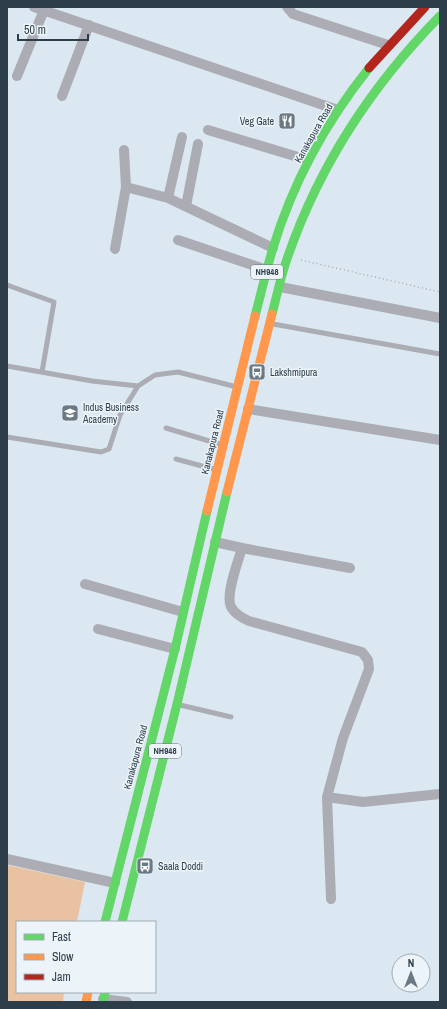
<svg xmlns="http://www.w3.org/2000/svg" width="447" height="1009" font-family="'Archivo Narrow',sans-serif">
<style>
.green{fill:#e9c2a1}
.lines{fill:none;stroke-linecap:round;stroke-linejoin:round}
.path{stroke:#a7acb2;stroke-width:1.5;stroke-dasharray:1 3;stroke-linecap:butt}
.lane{stroke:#abacb4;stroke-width:5}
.street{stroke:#abacb4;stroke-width:10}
.fast{stroke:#63d668;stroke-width:9}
.slow{stroke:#ff974d;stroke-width:9}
.jam{stroke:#b3261e;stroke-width:9}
.labels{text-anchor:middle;stroke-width:3;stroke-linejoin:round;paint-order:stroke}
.shield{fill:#ecf4fa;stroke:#66747e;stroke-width:1}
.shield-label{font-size:9px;font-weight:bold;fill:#2d3d49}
.poi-label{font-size:10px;fill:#2d3d49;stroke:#ecf4fa;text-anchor:start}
.street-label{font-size:10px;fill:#2d3d49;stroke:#ecf4fa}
</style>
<rect width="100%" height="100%" fill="#dbe8f1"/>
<path class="green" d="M7 865 85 882 77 922H17V992H64L63 1002H7Z"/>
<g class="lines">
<path class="path" d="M301 260 440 292"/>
<path class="lane" d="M7 285 54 302 42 372
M273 324 440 354
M7 366 92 381 138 386
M166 428 219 444
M7 437 101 452 109 449 120 415 138 386 155 375 178 372 233 386
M176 459 213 469
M180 705 231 717"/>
<path class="street" d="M34 7 338 110
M287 7 293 14 388 45
M17 76 44 10
M62 96 89 25
M208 130 308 160
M126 187 168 198 273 248
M168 198 182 137
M186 206 198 144
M178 240 267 270
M115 249 126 187 124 150
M280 287 440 318
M248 409 440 440
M215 542 242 548C238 562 225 595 231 607 235 614 242 618 249 621L362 652 368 660 369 669 343 738 327 797 363 802 440 794
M242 548 350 568
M85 584 183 612
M98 629 175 649
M327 797 331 899
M7 859 115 883
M103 999 127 1002"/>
<path class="fast" d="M272 314C277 295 281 275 288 256 320 164 372 85 440 16
M255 316C261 294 266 271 273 248 293 182 326 122 369 68
M105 922 175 649 207 511
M122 922 177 704 227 492
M103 1002 105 992"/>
<path class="slow" d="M227 492 272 314
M207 511 255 316
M86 1002 88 992"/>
<path class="jam" d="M369 68 425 7"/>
</g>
<defs>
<g id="restaurant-square" transform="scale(0.9)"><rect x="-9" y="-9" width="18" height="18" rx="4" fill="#6a7984" stroke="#ecf4fa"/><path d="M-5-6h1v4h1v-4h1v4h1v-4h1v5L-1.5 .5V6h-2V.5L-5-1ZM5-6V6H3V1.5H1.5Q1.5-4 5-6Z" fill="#fff"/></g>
<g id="bus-square" transform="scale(0.9)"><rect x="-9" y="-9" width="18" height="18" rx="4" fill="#6a7984" stroke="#ecf4fa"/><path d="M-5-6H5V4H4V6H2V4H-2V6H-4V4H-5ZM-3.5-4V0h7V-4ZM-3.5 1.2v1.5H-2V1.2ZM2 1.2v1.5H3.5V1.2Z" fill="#fff"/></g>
<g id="university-square" transform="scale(0.9)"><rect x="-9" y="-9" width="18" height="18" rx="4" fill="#6a7984" stroke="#ecf4fa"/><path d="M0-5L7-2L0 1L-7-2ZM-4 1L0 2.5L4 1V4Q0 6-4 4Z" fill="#fff"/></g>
</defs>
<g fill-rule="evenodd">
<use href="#restaurant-square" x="287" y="121"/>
<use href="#bus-square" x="257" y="372"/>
<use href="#university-square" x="70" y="413"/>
<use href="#bus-square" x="145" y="866"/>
</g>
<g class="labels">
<g class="shield">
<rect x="251" y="265" width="32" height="14" rx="3"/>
<rect x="149" y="744" width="32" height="14" rx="3"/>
</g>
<g class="shield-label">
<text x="267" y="275">NH948</text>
<text x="165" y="754">NH948</text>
</g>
<g class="poi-label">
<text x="274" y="125" text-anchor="end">Veg Gate</text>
<text x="270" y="376">Lakshmipura</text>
<text x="83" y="411">Indus Business<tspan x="83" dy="12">Academy</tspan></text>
<text x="158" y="870">Saala Doddi</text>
</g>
<g class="street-label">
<text transform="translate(313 133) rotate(-60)" y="4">Kanakapura Road</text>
<text transform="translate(212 442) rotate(-76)" y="4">Kanakapura Road</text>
<text transform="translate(135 757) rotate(-75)" y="4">Kanakapura Road</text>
</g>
</g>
<rect width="447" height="1009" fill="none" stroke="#2d3d49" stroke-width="16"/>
<rect x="16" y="921" width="140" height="72" fill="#ecf4fa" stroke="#a0abb3"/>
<rect x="24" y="934" width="20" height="6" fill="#63d668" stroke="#a0abb3"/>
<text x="52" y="941" font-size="12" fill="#2d3d49">Fast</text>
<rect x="24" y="954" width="20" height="6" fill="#ff974d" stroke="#a0abb3"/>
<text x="52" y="961" font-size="12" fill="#2d3d49">Slow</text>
<rect x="24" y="974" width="20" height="6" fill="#b3261e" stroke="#a0abb3"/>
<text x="52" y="981" font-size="12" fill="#2d3d49">Jam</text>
<g transform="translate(411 973)"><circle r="19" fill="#ecf4fa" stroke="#a0abb3"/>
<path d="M0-3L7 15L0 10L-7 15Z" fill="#6a7984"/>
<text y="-6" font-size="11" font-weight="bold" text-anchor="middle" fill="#2d3d49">N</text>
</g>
<path d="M18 34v6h70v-6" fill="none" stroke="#2d3d49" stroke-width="2"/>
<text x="24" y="34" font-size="12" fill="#2d3d49" stroke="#ecf4fa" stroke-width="3" paint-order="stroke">50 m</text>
</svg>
